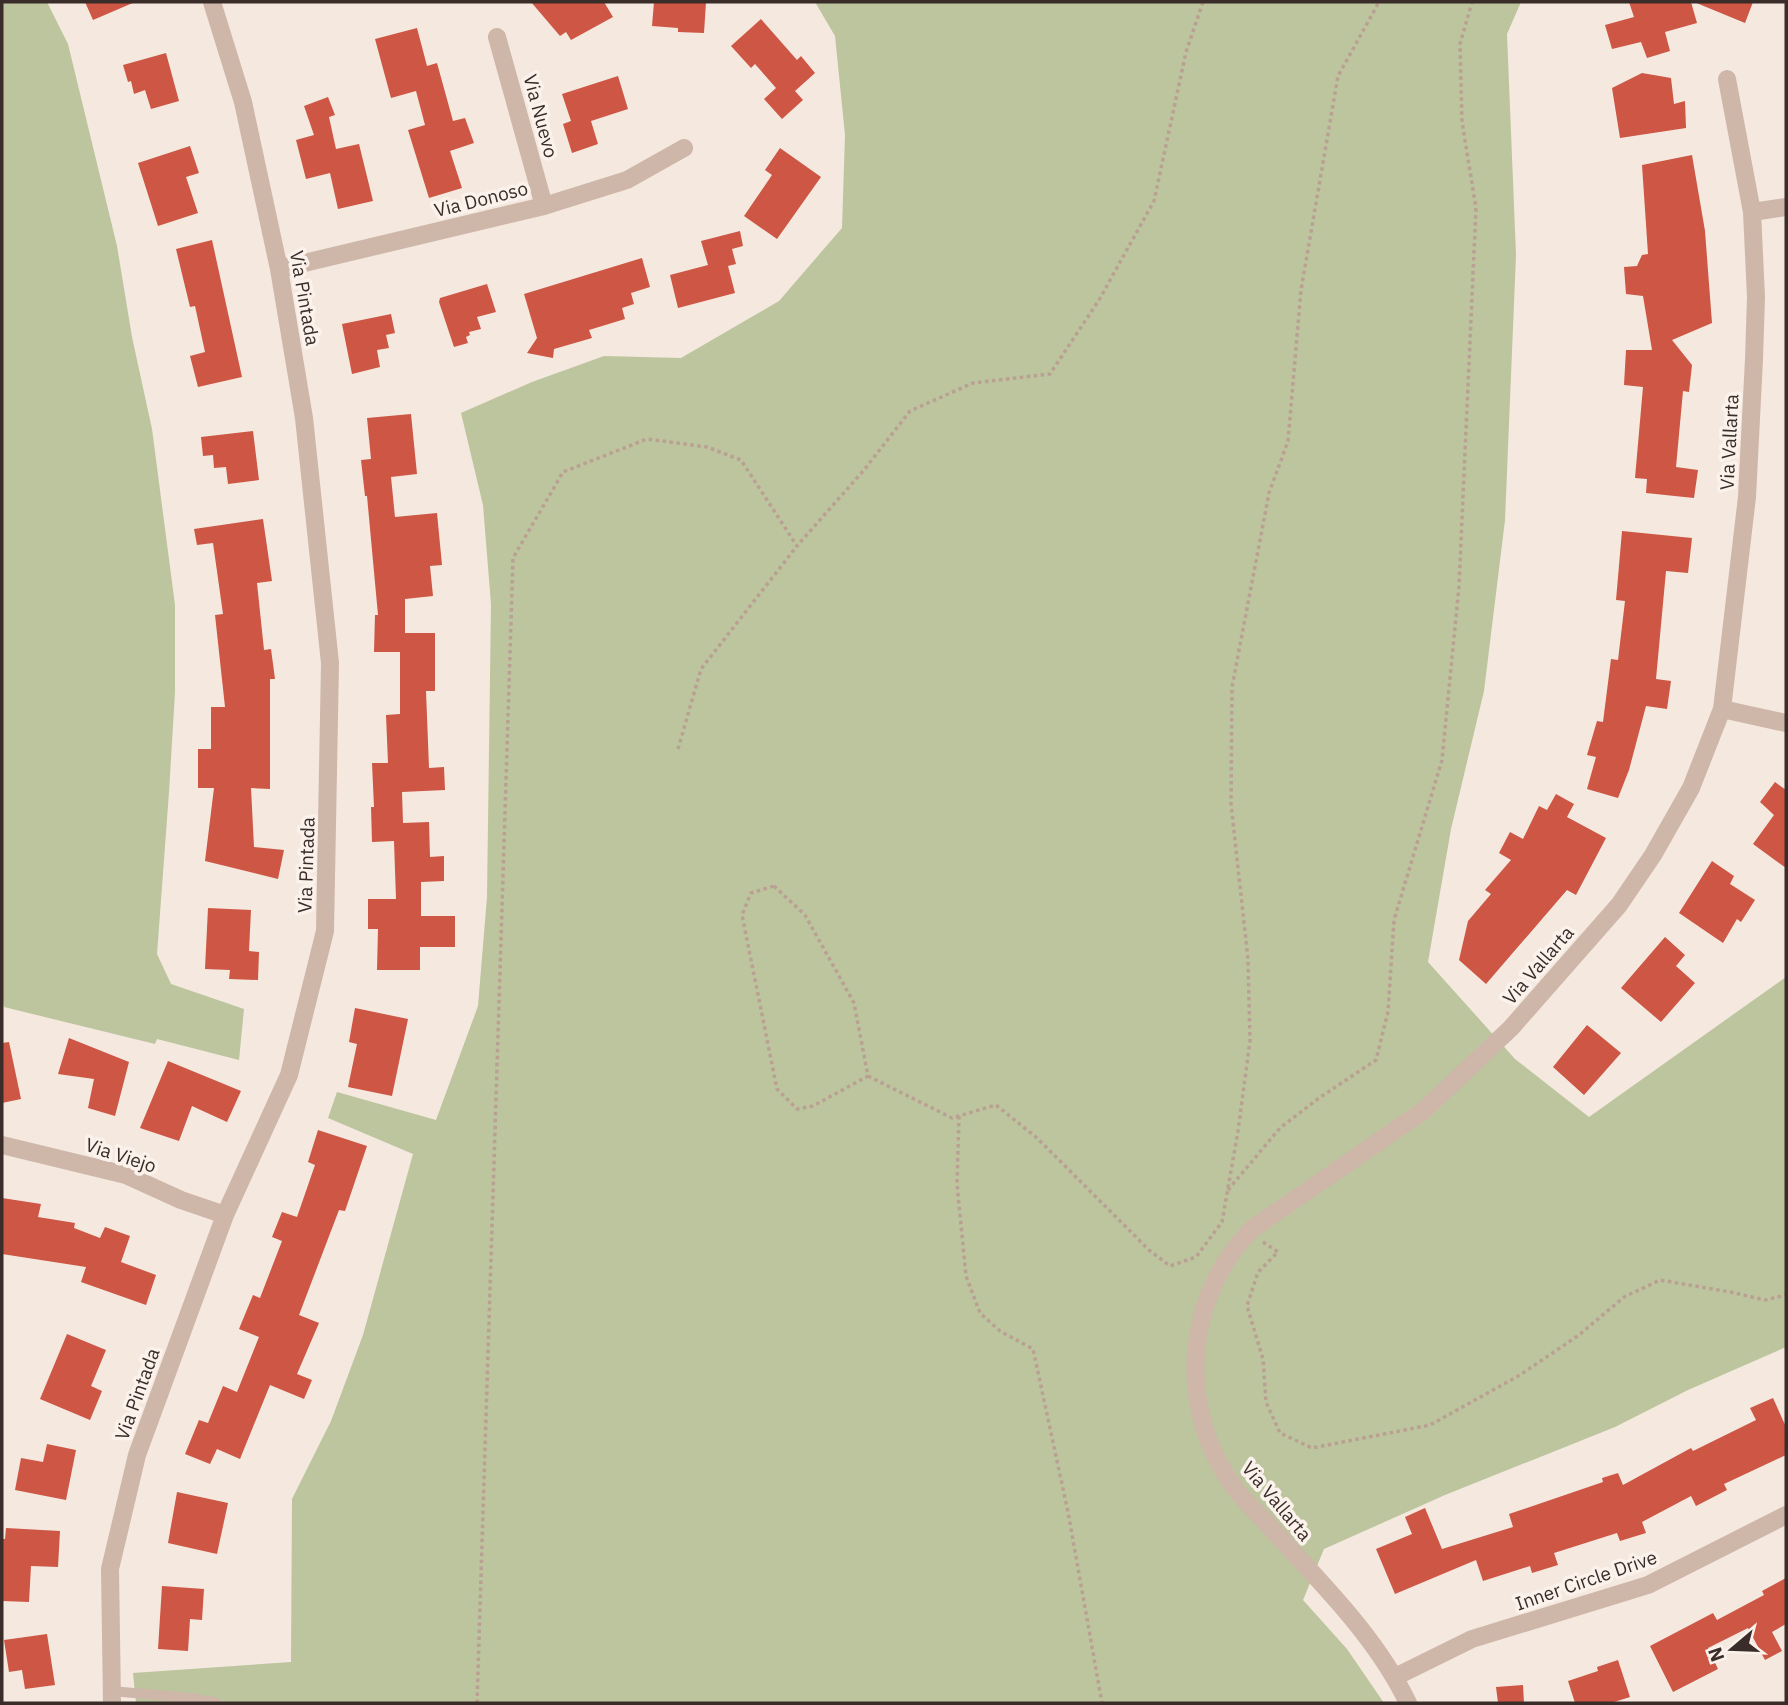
<svg xmlns="http://www.w3.org/2000/svg" width="1788" height="1705" font-family="'IBM Plex Sans',sans-serif">
<style>
.green{fill:#bcc59d}
.building{fill:#cd5644}
.lines{fill:none;stroke-linecap:round;stroke-linejoin:round}
.path{stroke:#baa093;stroke-width:3.5;stroke-dasharray:3.5 3.5;stroke-linecap:butt}
.service{stroke:#ceb6a9;stroke-width:10}
.minor{stroke:#ceb6a9;stroke-width:18}
.labels{text-anchor:middle;stroke-width:7;stroke-linejoin:round;paint-order:stroke}
.street-label{font-size:19px;fill:#3a2d29;stroke:#fbf2ec}
</style>
<rect width="100%" height="100%" fill="#f4e8df"/>
<path class="green" d="M2 2H47L68 44 117 246 132 337 152 429 175 605V692L169 792 157 954 171 984 244 1009 239 1060 157 1039 155 1044 4 1007 2 995Z
M815 2H1521L1507 34 1516 255 1505 520 1484 691 1451 829 1428 962 1515 1059 1589 1117 1786 977V1347L1688 1390 1615 1427 1445 1495 1324 1549 1303 1600 1347 1649 1384 1703H136L133 1673 291 1662 292 1499 331 1421 363 1335 413 1154 328 1118 337 1092 436 1120 478 1006 487 897 491 604 483 505 461 413 532 382 604 356 681 358 779 301 842 228 845 135 835 36Z"/>
<path class="building" d="M85 2H135L93 20Z
M531 2H604L613 17 571 40 566 32 560 36Z
M654 2H706L704 33 678 32V28L652 26Z
M1629 2H1691L1697 23 1665 32 1670 51 1647 58 1641 42 1612 49 1605 25 1634 17Z
M1694 2H1753L1745 23Z
M761 19 797 60 801 56 815 73 795 91 803 100 782 119 764 99 776 88 755 64 751 68 731 46Z
M417 28 427 66 437 63 453 121 465 118 474 143 450 151 462 188 429 198 408 130 425 125 416 91 391 98 375 39Z
M166 53 179 101 151 109 145 90 134 94 131 81 128 82 123 65Z
M1642 73 1671 78 1674 104 1685 101 1686 128 1620 138 1612 88Z
M618 76 628 109 591 121 598 144 572 153 563 124 571 121 562 94Z
M328 97 335 115 329 117 336 149 359 144 373 201 338 209 330 173 306 179 296 140 314 135 304 106Z
M190 146 199 173 186 177 198 213 158 226 138 163Z
M780 148 821 177 777 239 744 216 772 175 765 170Z
M1692 155 1705 231 1712 323 1672 340 1692 365 1689 392 1683 391 1676 467 1698 470 1694 498 1646 493 1647 479 1635 478 1643 387 1624 385 1626 350H1652L1643 296 1626 294 1624 267 1637 266 1642 255 1648 254 1642 165Z
M740 231 743 246 732 249 736 264 728 266 735 293 678 308 670 275 708 265 701 241Z
M212 240 242 377 198 387 190 356 205 352 195 306 190 307 176 249Z
M642 258 650 287 631 293 634 304 622 308 625 319 589 330 592 338 554 349 553 358 527 353 537 338 524 294Z
M487 284 496 312 477 317 481 329 469 332 470 335 466 337 468 343 454 347 439 302 440 298Z
M391 314 395 333 386 335 389 348 377 350 380 367 352 374 342 324Z
M411 414 417 474 391 477 395 517 437 513 442 565 430 566 433 596 405 599V633H435V691H426L429 768 444 767 445 790 402 792 403 823 429 822 430 857 444 856V881L421 882V916H455V947H420V970H377L378 929H368V899H396L394 841 372 842 371 807H374L372 763H388L386 715 400 714V652H374L375 615H378L367 496H365L361 460 371 459 367 418Z
M253 431 259 480 228 484 226 467 214 468 213 455 203 456 201 437Z
M263 519 272 581 257 583 264 650 271 649 275 679H270V789L251 788 254 847 284 850 278 879 205 861 214 788H198V749H211V707H225L215 615 223 614 213 543 197 545 194 529Z
M1622 531 1692 538 1688 573 1666 571 1656 679 1671 681 1667 709 1646 706 1629 770 1618 798 1587 789 1596 757 1587 755 1597 721 1603 722 1611 659 1618 660 1625 601 1616 600Z
M1775 782 1786 790V868L1753 844 1774 815 1760 802Z
M1556 794 1574 804 1567 817 1606 838 1576 895 1567 890 1486 984 1459 960 1468 921 1491 894 1485 890 1511 860 1499 853 1510 832 1523 839 1539 806 1547 810Z
M1712 861 1734 876 1730 884 1755 900 1741 922 1737 919 1723 943 1679 913Z
M208 908 251 910 249 951 259 952 258 980 229 979 230 970 205 969Z
M1665 937 1685 955 1676 966 1695 983 1661 1022 1621 988Z
M355 1008 408 1019 392 1096 348 1087 357 1044 349 1042Z
M1587 1025 1621 1053 1584 1095 1553 1067Z
M69 1038 129 1062 115 1116 88 1108 94 1079 58 1074Z
M9 1042 21 1099 2 1103V1043Z
M168 1061 241 1091 227 1122 192 1106 179 1141 140 1128Z
M318 1130 367 1146 345 1211 339 1210 299 1315 319 1323 297 1374 312 1380 304 1399 270 1385 240 1459 217 1449 210 1464 185 1454 199 1420 208 1423 223 1386 237 1392 259 1337 239 1329 253 1295 260 1298 282 1241 272 1237 282 1212 297 1217 315 1165 308 1162Z
M2 1198 41 1204 38 1217 75 1223 74 1228 100 1238 105 1227 130 1236 121 1262 156 1275 146 1305 81 1282 86 1267 2 1254Z
M67 1334 106 1350 91 1386 102 1391 90 1420 40 1399Z
M1773 1398 1786 1427V1455L1724 1484 1727 1490 1696 1506 1691 1496 1642 1522 1646 1533 1620 1541 1617 1533 1554 1553 1558 1565 1532 1573 1530 1566 1483 1581 1476 1560 1395 1594 1376 1549 1412 1534 1405 1517 1425 1508 1442 1549 1513 1527 1509 1514 1603 1482 1602 1478 1618 1473 1623 1485 1691 1448 1693 1451 1756 1420 1750 1408Z
M47 1444 76 1450 66 1500 15 1490 21 1458 43 1462Z
M177 1492 228 1503 217 1554 168 1543Z
M6 1528 60 1531 58 1567 31 1566 29 1602 2 1601V1539H5Z
M1786 1578V1624L1772 1632 1782 1651 1765 1660 1748 1628 1708 1648 1718 1669 1673 1692 1650 1646 1713 1613 1717 1620 1764 1595 1762 1591Z
M162 1586 204 1589 202 1620 190 1619 188 1651 158 1649Z
M47 1634 55 1685 25 1689 22 1670 9 1672 4 1640Z
M1618 1660 1630 1697 1611 1703H1575L1568 1681 1598 1671 1597 1667Z
M1523 1685 1524 1703H1498L1496 1687Z"/>
<g class="lines">
<path class="path" d="M678 749 701 669 797 546
M774 886 805 915 854 1003 868 1076 813 1106 797 1109 777 1089 742 915 751 893Z
M868 1076 952 1118 996 1105 1037 1138 1149 1250 1170 1266 1196 1257 1222 1222 1238 1131 1250 1041 1248 959 1231 804 1232 687 1269 493 1288 441 1301 290 1338 76 1379 2
M959 1116 957 1184 966 1276 980 1313 1000 1331 1033 1349 1068 1512 1102 1703
M1228 1190 1280 1128 1319 1098 1376 1060 1388 1012 1394 920 1442 760 1459 586 1476 208 1462 122 1460 44 1472 2
M1263 1242 1278 1252 1258 1272 1247 1306 1263 1359 1266 1402 1280 1433 1312 1448 1430 1425 1520 1375 1579 1335 1624 1297 1660 1280 1730 1292 1765 1300 1786 1295
M477 1703 513 558 563 472 647 439 707 447 741 460 797 546 864 470 910 411 973 383 1050 374 1099 300 1154 201 1186 52 1203 2"/>
<path class="service" d="M111 1691 191 1698 217 1703"/>
<path class="minor" d="M497 37 544 206
M1752 212 1786 207
M279 269 544 206 627 180 684 148
M1722 709 1786 723
M2 1145 126 1175 181 1200 225 1215
M1395 1677 1472 1639 1648 1585 1786 1515
M112 1703 110 1569 137 1455 225 1215 289 1075 325 931 330 663 304 418 279 269 243 102 212 2
M1408 1703C1376 1636 1320 1582 1270 1527 1258 1513 1242 1499 1231 1483 1177 1405 1185 1296 1252 1229L1423 1111 1511 1028 1619 905 1653 855 1691 788 1722 709 1747 497 1754 359 1756 297 1752 212 1727 79"/>
</g>
<g class="labels">
<g class="street-label">
<text transform="translate(541 116) rotate(75)" y="7">Via Nuevo</text>
<text transform="translate(481 199) rotate(-14)" y="7">Via Donoso</text>
<text transform="translate(305 298) rotate(80)" y="7">Via Pintada</text>
<text transform="translate(1729 442) rotate(-87)" y="7">Via Vallarta</text>
<text transform="translate(306 865) rotate(-88)" y="7">Via Pintada</text>
<text transform="translate(1538 965) rotate(-49)" y="7">Via Vallarta</text>
<text transform="translate(121 1155) rotate(18)" y="7">Via Viejo</text>
<text transform="translate(137 1394) rotate(-70)" y="7">Via Pintada</text>
<text transform="translate(1277 1501) rotate(50)" y="7">Via Vallarta</text>
<text transform="translate(1586 1580) rotate(-19)" y="7">Inner Circle Drive</text>
</g>
</g>
<rect width="1788" height="1705" fill="none" stroke="#3a2d29" stroke-width="7"/>
<g transform="translate(1732 1649) rotate(251)" stroke="#fbf2ec" stroke-width="5" paint-order="stroke">
<path d="M0-5L12 26L0 18L-12 26Z" fill="#3a2d29"/>
<text y="-10" font-size="19" font-weight="bold" text-anchor="middle" fill="#3a2d29">N</text>
</g>
</svg>
